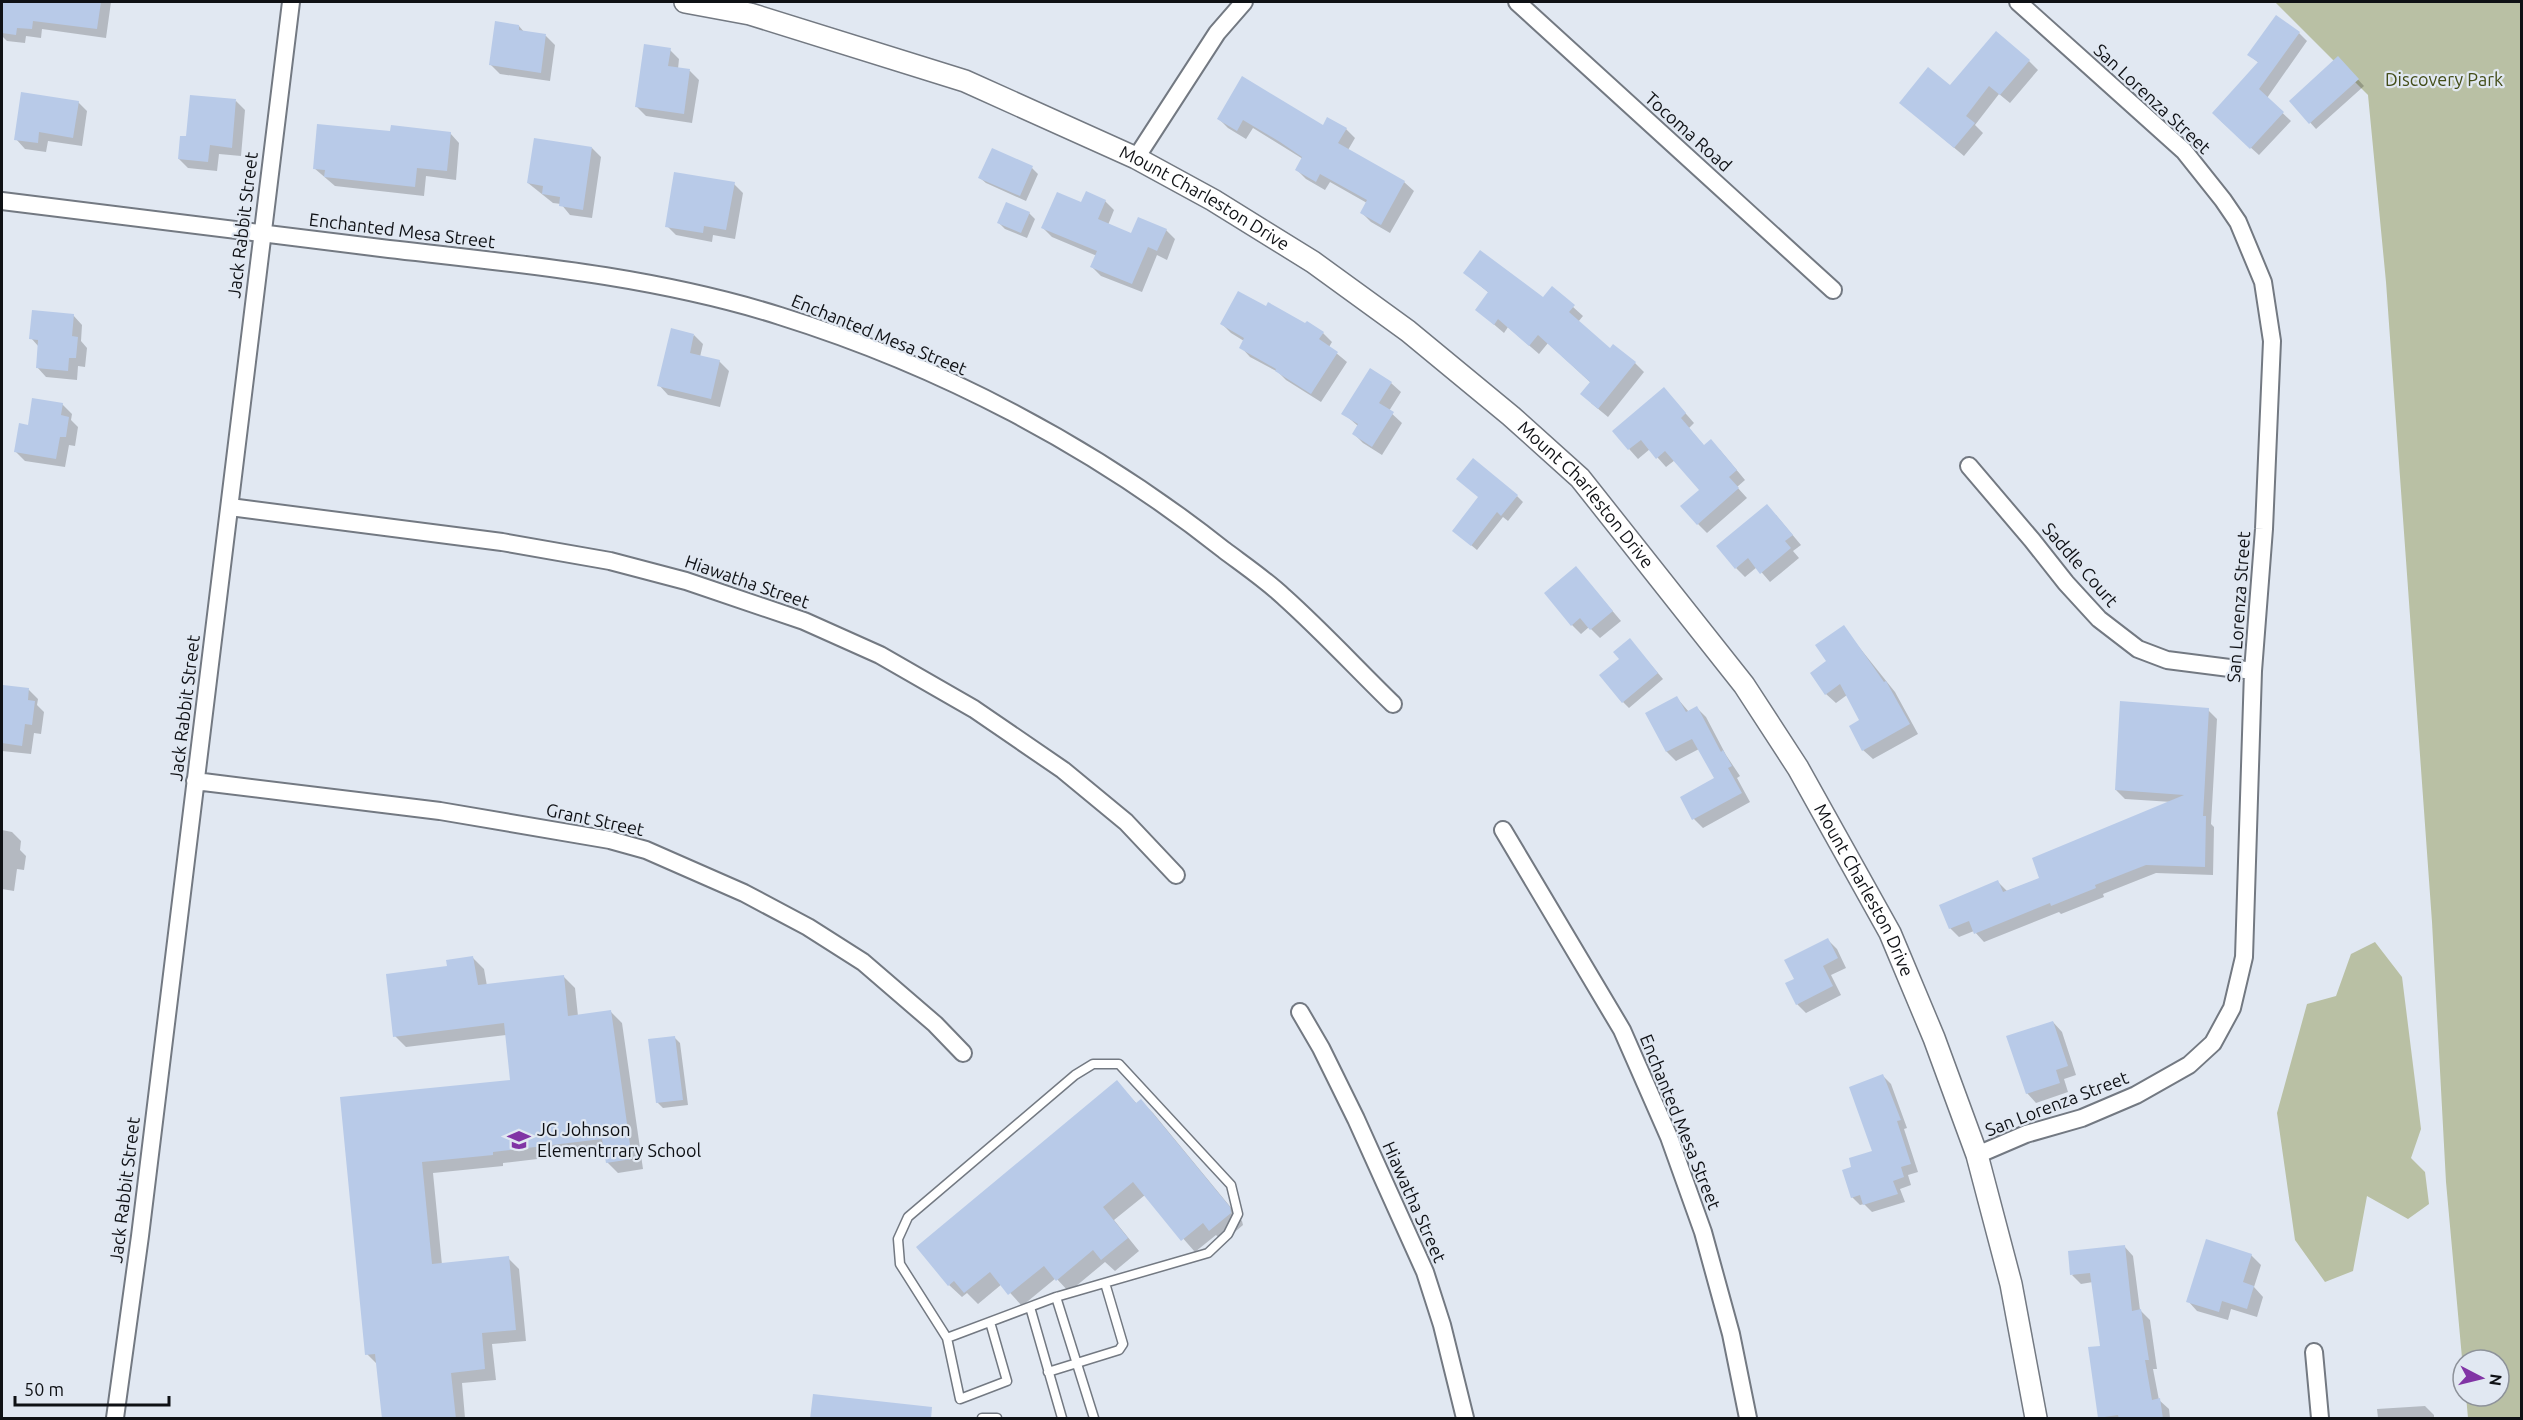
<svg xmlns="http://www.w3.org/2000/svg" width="2523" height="1420" font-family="Ubuntu,sans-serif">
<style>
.green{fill:#b9c0a4}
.shadow{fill:#0003}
.building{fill:#b8cae8}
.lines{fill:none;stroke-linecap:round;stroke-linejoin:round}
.service-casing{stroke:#737982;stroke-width:11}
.minor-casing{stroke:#737982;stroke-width:20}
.tertiary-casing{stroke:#737982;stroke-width:24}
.service{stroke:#fff;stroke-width:8}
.minor{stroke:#fff;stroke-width:16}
.tertiary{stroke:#fff;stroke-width:21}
.labels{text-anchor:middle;stroke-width:4.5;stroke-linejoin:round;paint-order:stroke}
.park-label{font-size:18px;fill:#434d18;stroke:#e1e8f2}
.street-label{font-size:18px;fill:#0f1115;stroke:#e1e8f2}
.poi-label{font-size:18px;fill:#0f1115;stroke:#e1e8f2;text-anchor:start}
</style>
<rect width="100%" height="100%" fill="#e1e8f2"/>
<path class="green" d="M2275 2H2521V1418H2468L2466 1396H2499V1360H2463V1369L2446 1182 2432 922 2386 282 2368 95Z
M2375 942 2402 977 2421 1129 2411 1158 2425 1172 2429 1204 2408 1219 2367 1196 2353 1271 2325 1282 2295 1240 2277 1113 2307 1004 2336 996 2351 954Z"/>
<path class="shadow" d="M2 2H111L106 38 42 29 41 38 26 36 25 43 7 41 2 36Z
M519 26 525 33 546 36 555 45 550 81 500 74 490 64Z
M2299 33 2307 41 2267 98 2291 121 2259 155 2221 121 2259 63 2249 55Z
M670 50 679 59 678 69 690 71 699 80 692 123 646 116 637 107Z
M2338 58 2364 86 2316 129 2291 101Z
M2029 61 2038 70 2010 103 1999 94 1975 125 1983 133 1964 156 1901 103Z
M1242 78 1323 127 1346 129 1355 138 1348 150 1404 182 1414 191 1390 233 1371 222 1361 212 1367 203 1330 182 1325 190 1306 179 1297 170 1303 159 1253 128 1246 139 1228 128 1219 119Z
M236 101 245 110 241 156 219 154 217 171 188 168 179 159 187 138Z
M78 102 87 111 82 146 48 141 46 152 25 149 16 139Z
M391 133H450L459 143 456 180 426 176 424 196 335 186 314 168Z
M592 148 601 157 592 218 570 215 561 204 553 203 528 183Z
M1032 168 1038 174 1026 201 986 183 980 178Z
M734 184 743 193 735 239 713 235 712 242 676 235 667 226Z
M1105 201 1114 210 1108 225 1132 234 1166 230 1175 239 1167 260 1157 255 1142 292 1101 276 1092 267 1097 256 1052 237 1043 228 1082 204Z
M1029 213 1035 219 1027 238 1005 229 999 223Z
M1465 273 1543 299 1552 288 1583 316 1578 322 1610 350 1635 363 1644 372 1608 417 1591 403V383L1548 343 1539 354 1508 327 1504 333 1477 310 1489 293Z
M73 315 82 325 81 341 87 348 85 367 78 366 77 380 46 377 37 367 39 347 31 338Z
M1222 324 1323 333 1332 342 1329 347 1347 362 1321 402 1286 380 1278 372 1250 357 1241 347 1244 341 1231 333Z
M694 335 703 344 700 357 719 361 729 371 720 407 668 395 659 385Z
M1391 383 1401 392 1389 411 1402 423 1382 455 1363 443 1354 434 1358 426 1343 413Z
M1673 399 1694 423 1689 428 1705 447 1720 450 1745 480 1737 487 1747 498 1707 533 1698 524 1701 490 1675 460 1666 467 1650 449 1638 459 1614 432Z
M62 404 72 414 71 420 78 427 75 446 69 445 65 467 25 461 16 452 30 426Z
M1517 496 1523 502 1508 521 1503 517 1477 550 1460 536Z
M1776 515 1801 545 1793 551 1799 558 1770 582 1757 567 1745 577 1736 568Z
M1576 568 1621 621 1600 638 1589 627 1581 634 1572 625Z
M1843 627 1895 692 1918 734 1873 759 1863 750 1861 721 1847 695 1836 703 1826 694 1828 661Z
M1635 646 1663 679 1629 708 1623 702Z
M4 686 29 690 38 699 37 705 44 712 41 734 34 733 31 754 2 751Z
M1677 698 1689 712 1697 708 1706 717 1726 755 1740 776 1737 778 1750 802 1703 828 1694 819 1682 798 1716 779 1699 749 1676 761 1667 752 1647 714Z
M2208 710 2217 719 2211 824 2214 827 2213 875 2156 873 2103 894 2104 897 2061 914 2059 912 1984 942 1974 931 1959 937 1950 928 1998 882 2007 891 2041 878 2172 802 2125 799 2116 790Z
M2 830 12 832 21 841 20 850 26 856 24 870 17 869 14 891 2 889Z
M1828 940 1837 949 1846 968 1831 975 1841 995 1806 1013 1797 1004 1796 979Z
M473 958 484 969 487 986 564 977 575 988 578 1016 611 1012 622 1023 643 1169 618 1173 607 1162 605 1151 503 1163V1166L433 1173 442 1265 508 1258 519 1269 526 1341 492 1344 496 1380 462 1383 465 1418H383L378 1365 367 1354 342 1098 512 1081 506 1035 406 1047 395 1036 449 968Z
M2053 1022 2062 1032 2076 1075 2064 1079 2068 1092 2036 1103 2027 1093Z
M674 1037 680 1043 688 1105 663 1108 657 1102Z
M1883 1076 1891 1084 1907 1128 1904 1129 1918 1172 1908 1175 1911 1185 1900 1189 1905 1202 1872 1212 1864 1204 1860 1205 1852 1197 1853 1168 1874 1152Z
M1117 1082 1137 1104 1141 1101 1153 1113 1242 1221 1243 1225 1223 1242 1216 1235 1195 1252 1145 1195 1114 1220 1139 1251 1115 1271 1105 1262 1069 1292 1056 1278 1022 1306 1002 1284 978 1304 967 1293 962 1297 949 1285Z
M2124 1246 2133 1256 2140 1310 2150 1320 2157 1369H2153L2159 1400 2169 1409 2170 1418H2099L2101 1347 2093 1282 2081 1284 2072 1275Z
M2251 1255 2261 1265 2254 1287 2263 1297 2257 1317 2231 1309 2228 1320 2197 1311 2188 1301Z
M2425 1406 2434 1415V1418H2378L2377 1409Z"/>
<path class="building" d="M2 2H101L97 29 33 21 32 29 17 28 16 35 2 33Z
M2276 15 2300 32 2259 89 2284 112 2250 149 2212 113 2258 62 2247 55Z
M495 21 519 25V30L546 34 541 73 489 65Z
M1996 31 2030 60 2000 95 1989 86 1966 116 1975 123 1954 148 1899 103 1928 67 1950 85Z
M644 44 671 48 668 66 690 69 684 114 635 107Z
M2338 56 2359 79 2309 124 2289 101Z
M1242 76 1323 125 1327 117 1347 128 1338 143 1405 181 1381 225 1360 213 1367 200 1320 174 1316 182 1295 170 1302 157 1280 142 1243 120 1237 131 1217 119Z
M21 92 79 101 73 138 39 132 38 143 14 140Z
M190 95 236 99 232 148 210 145 208 162 178 159 180 136H186Z
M317 124 390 131 391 125 451 132 447 171 417 168 415 187 324 177 325 170 313 169Z
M534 138 592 147 583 210 559 206 560 197 542 194 543 186 527 183Z
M992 148 1033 166 1020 196 978 178Z
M674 172 735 182 726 230 704 226 703 233 665 227Z
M1086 191 1106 200 1098 219 1131 233 1138 217 1167 229 1157 251 1148 247 1132 284 1090 267 1097 251 1041 228 1057 192 1081 202Z
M1006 202 1030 212 1021 233 997 223Z
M1480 250 1543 297 1552 286 1575 305 1569 312 1610 348 1613 344 1636 362 1598 409 1580 394 1590 382 1538 335 1529 346 1498 319 1494 325 1475 310 1488 292 1463 273Z
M1238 291 1266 306 1268 302 1305 323 1307 321 1324 332 1319 339 1338 352 1311 394 1275 371 1276 369 1239 348 1244 338 1220 324Z
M32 310 74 314 72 336 78 337 76 358H69L68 371 36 368 38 340 29 339Z
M671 328 694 334 690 353 720 360 711 399 657 386Z
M1370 368 1392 382 1379 403 1394 412 1372 447 1352 434 1358 424 1341 414Z
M1664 387 1686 413 1681 418 1704 445 1711 439 1737 470 1729 477 1739 488 1697 525 1680 506 1699 490 1665 451 1656 459 1641 440 1628 450 1612 431Z
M32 398 63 403 61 415 69 417 66 437H60L56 459 14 452 19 423 28 425Z
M1473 458 1518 495 1501 516 1497 512 1471 546 1452 531 1478 497 1456 479Z
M1767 504 1793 535 1785 541 1791 548 1760 574 1748 558 1735 569 1716 546Z
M1576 566 1613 611 1590 630 1580 618 1571 626 1544 593Z
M1844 625 1884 682 1886 681 1910 724 1862 751 1849 726 1859 720 1840 684 1825 695 1810 673 1826 661 1815 645Z
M1630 638 1658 673 1622 703 1599 675 1619 659 1613 652Z
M3 685 29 688 28 700 35 701 32 725 25 724 22 746 2 743Z
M1677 696 1686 712 1697 706 1721 752 1723 750 1732 766 1728 768 1742 793 1692 820 1680 797 1714 778 1692 739 1666 752 1645 713Z
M2120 701 2209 708 2203 816H2206L2205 867 2146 865 2095 885 2096 888 2051 906 2050 903 1974 934 1969 921 1949 929 1939 905 1998 880 2003 892 2039 878 2032 858 2184 795 2115 790Z
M1828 938 1838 958 1823 966 1833 986 1796 1005 1785 983 1794 979 1784 960Z
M473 956 478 985 564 975 568 1016 611 1010 632 1159 606 1163 602 1139 493 1152V1155L422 1162 432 1264 509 1256 516 1330 482 1333 485 1369 451 1373 456 1419H382L375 1354 365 1355 340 1097 510 1080 504 1023 393 1037 386 974 447 966 446 960Z
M2053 1021 2068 1066 2056 1070 2060 1083 2026 1094 2006 1036Z
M675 1036 683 1100 656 1103 648 1039Z
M1883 1074 1901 1120 1897 1121 1911 1164 1901 1167 1904 1177 1893 1181 1898 1194 1863 1205 1860 1195 1851 1198 1842 1170 1851 1167 1849 1158 1872 1151 1849 1087Z
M1117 1080 1136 1103 1141 1099 1230 1207 1231 1213 1209 1231 1203 1223 1181 1241 1133 1182 1103 1207 1128 1238 1101 1260 1093 1250 1056 1281 1044 1266 1008 1295 990 1272 964 1293 954 1281 948 1286 916 1247Z
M2206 1239 2252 1254 2243 1282 2254 1286 2247 1309 2222 1301 2219 1312 2186 1302Z
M2125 1245 2132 1311 2141 1309 2149 1360H2145L2152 1400 2160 1398 2163 1419H2119L2118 1415 2098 1418 2088 1347 2100 1346 2090 1273 2070 1275 2068 1251Z
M813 1394 932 1407 931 1419H810Z"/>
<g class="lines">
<g class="service-casing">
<path id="service" d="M1030 1307 1062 1418
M990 1322 1007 1381 960 1399 947 1338 900 1264 898 1239 908 1217 1075 1075 1093 1064H1119L1231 1185 1238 1214 1228 1234 1208 1253 1056 1297 1094 1418
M947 1338 1056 1297
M1048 1372 1119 1350 1123 1344 1105 1283
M982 1418H997"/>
</g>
<g class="minor-casing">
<path id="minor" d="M1517 2 1833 290
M1136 158 1217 33 1244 2
M2 201C130 217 259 234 389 249 520 264 653 276 780 316 940 366 1093 446 1224 550 1244 565 1266 580 1284 597 1322 631 1357 669 1393 704
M1969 466 2032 540 2066 583 2099 619 2138 649 2167 660 2253 671
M230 507 502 542 610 561 686 581 804 621 880 655 974 709 1063 770 1126 822 1176 875
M195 781 440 811 610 840 646 850 744 893 808 927 863 962 935 1024 963 1053
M1503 830 1622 1030 1669 1137 1703 1232 1731 1334 1748 1418
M1300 1012 1321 1048 1356 1119 1425 1272 1442 1325 1465 1418
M1977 1155 2026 1134 2082 1118 2136 1095 2189 1065 2213 1043 2232 1008 2244 957 2253 671 2264 529 2272 341 2263 282 2238 222 2223 200 2184 151 2018 2
M2314 1352 2320 1418
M115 1418 140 1236 291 2"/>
</g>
<g class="tertiary-casing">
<g id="tertiary">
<path id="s1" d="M685 2 750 14 965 81 1136 158 1213 200 1313 262 1408 331 1511 416 1580 478 1744 685 1798 768 1890 933 1934 1038 1977 1155 2011 1284 2036 1418"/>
</g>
</g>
<use href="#service" class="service"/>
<use href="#minor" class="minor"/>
<use href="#tertiary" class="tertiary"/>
</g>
<defs>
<g id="school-bare" transform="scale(1.8)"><path d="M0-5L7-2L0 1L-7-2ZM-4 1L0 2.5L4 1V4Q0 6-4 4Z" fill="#8134a5" stroke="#e1e8f2" stroke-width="2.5" paint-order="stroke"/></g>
</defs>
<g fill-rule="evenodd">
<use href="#school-bare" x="519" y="1140"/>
</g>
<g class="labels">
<g class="park-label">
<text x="2444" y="86">Discovery Park</text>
</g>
<g class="street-label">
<text transform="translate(2152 99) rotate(43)" y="6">San Lorenza Street</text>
<text transform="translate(1688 132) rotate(42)" y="6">Tocoma Road</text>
<text dy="6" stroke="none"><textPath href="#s1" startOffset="558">Mount Charleston Drive</textPath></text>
<text transform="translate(243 225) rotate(-83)" y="6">Jack Rabbit Street</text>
<text transform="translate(402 231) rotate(7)" y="6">Enchanted Mesa Street</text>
<text transform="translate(879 335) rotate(22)" y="6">Enchanted Mesa Street</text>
<text dy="6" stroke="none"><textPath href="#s1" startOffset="1044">Mount Charleston Drive</textPath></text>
<text transform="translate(2080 565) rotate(49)" y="6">Saddle Court</text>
<text transform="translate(747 582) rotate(19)" y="6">Hiawatha Street</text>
<text transform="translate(2239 607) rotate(-86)" y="6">San Lorenza Street</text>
<text transform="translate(185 708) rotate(-83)" y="6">Jack Rabbit Street</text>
<text transform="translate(595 820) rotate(12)" y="6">Grant Street</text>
<text dy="6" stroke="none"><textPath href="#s1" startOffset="1530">Mount Charleston Drive</textPath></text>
<text transform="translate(2057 1104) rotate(-21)" y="6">San Lorenza Street</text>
<text transform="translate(1680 1122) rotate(68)" y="6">Enchanted Mesa Street</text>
<text transform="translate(125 1190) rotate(-83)" y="6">Jack Rabbit Street</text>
<text transform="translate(1414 1202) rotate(66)" y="6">Hiawatha Street</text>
</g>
<g class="poi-label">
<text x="537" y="1136">JG Johnson<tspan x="537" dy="21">Elementrrary School</tspan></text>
</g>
</g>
<rect width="2523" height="1420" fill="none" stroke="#0f1115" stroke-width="6"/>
<g transform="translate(2481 1378) rotate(97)"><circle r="28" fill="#e1e8f2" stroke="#8d929a" stroke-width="1.5"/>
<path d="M0-4.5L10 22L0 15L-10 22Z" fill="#8134a5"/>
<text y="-9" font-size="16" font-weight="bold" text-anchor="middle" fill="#0f1115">N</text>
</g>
<path d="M15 1396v9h154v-9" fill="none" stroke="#0f1115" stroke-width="3"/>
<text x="24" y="1396" font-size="18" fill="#0f1115" stroke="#e1e8f2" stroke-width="4.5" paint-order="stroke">50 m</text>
</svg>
